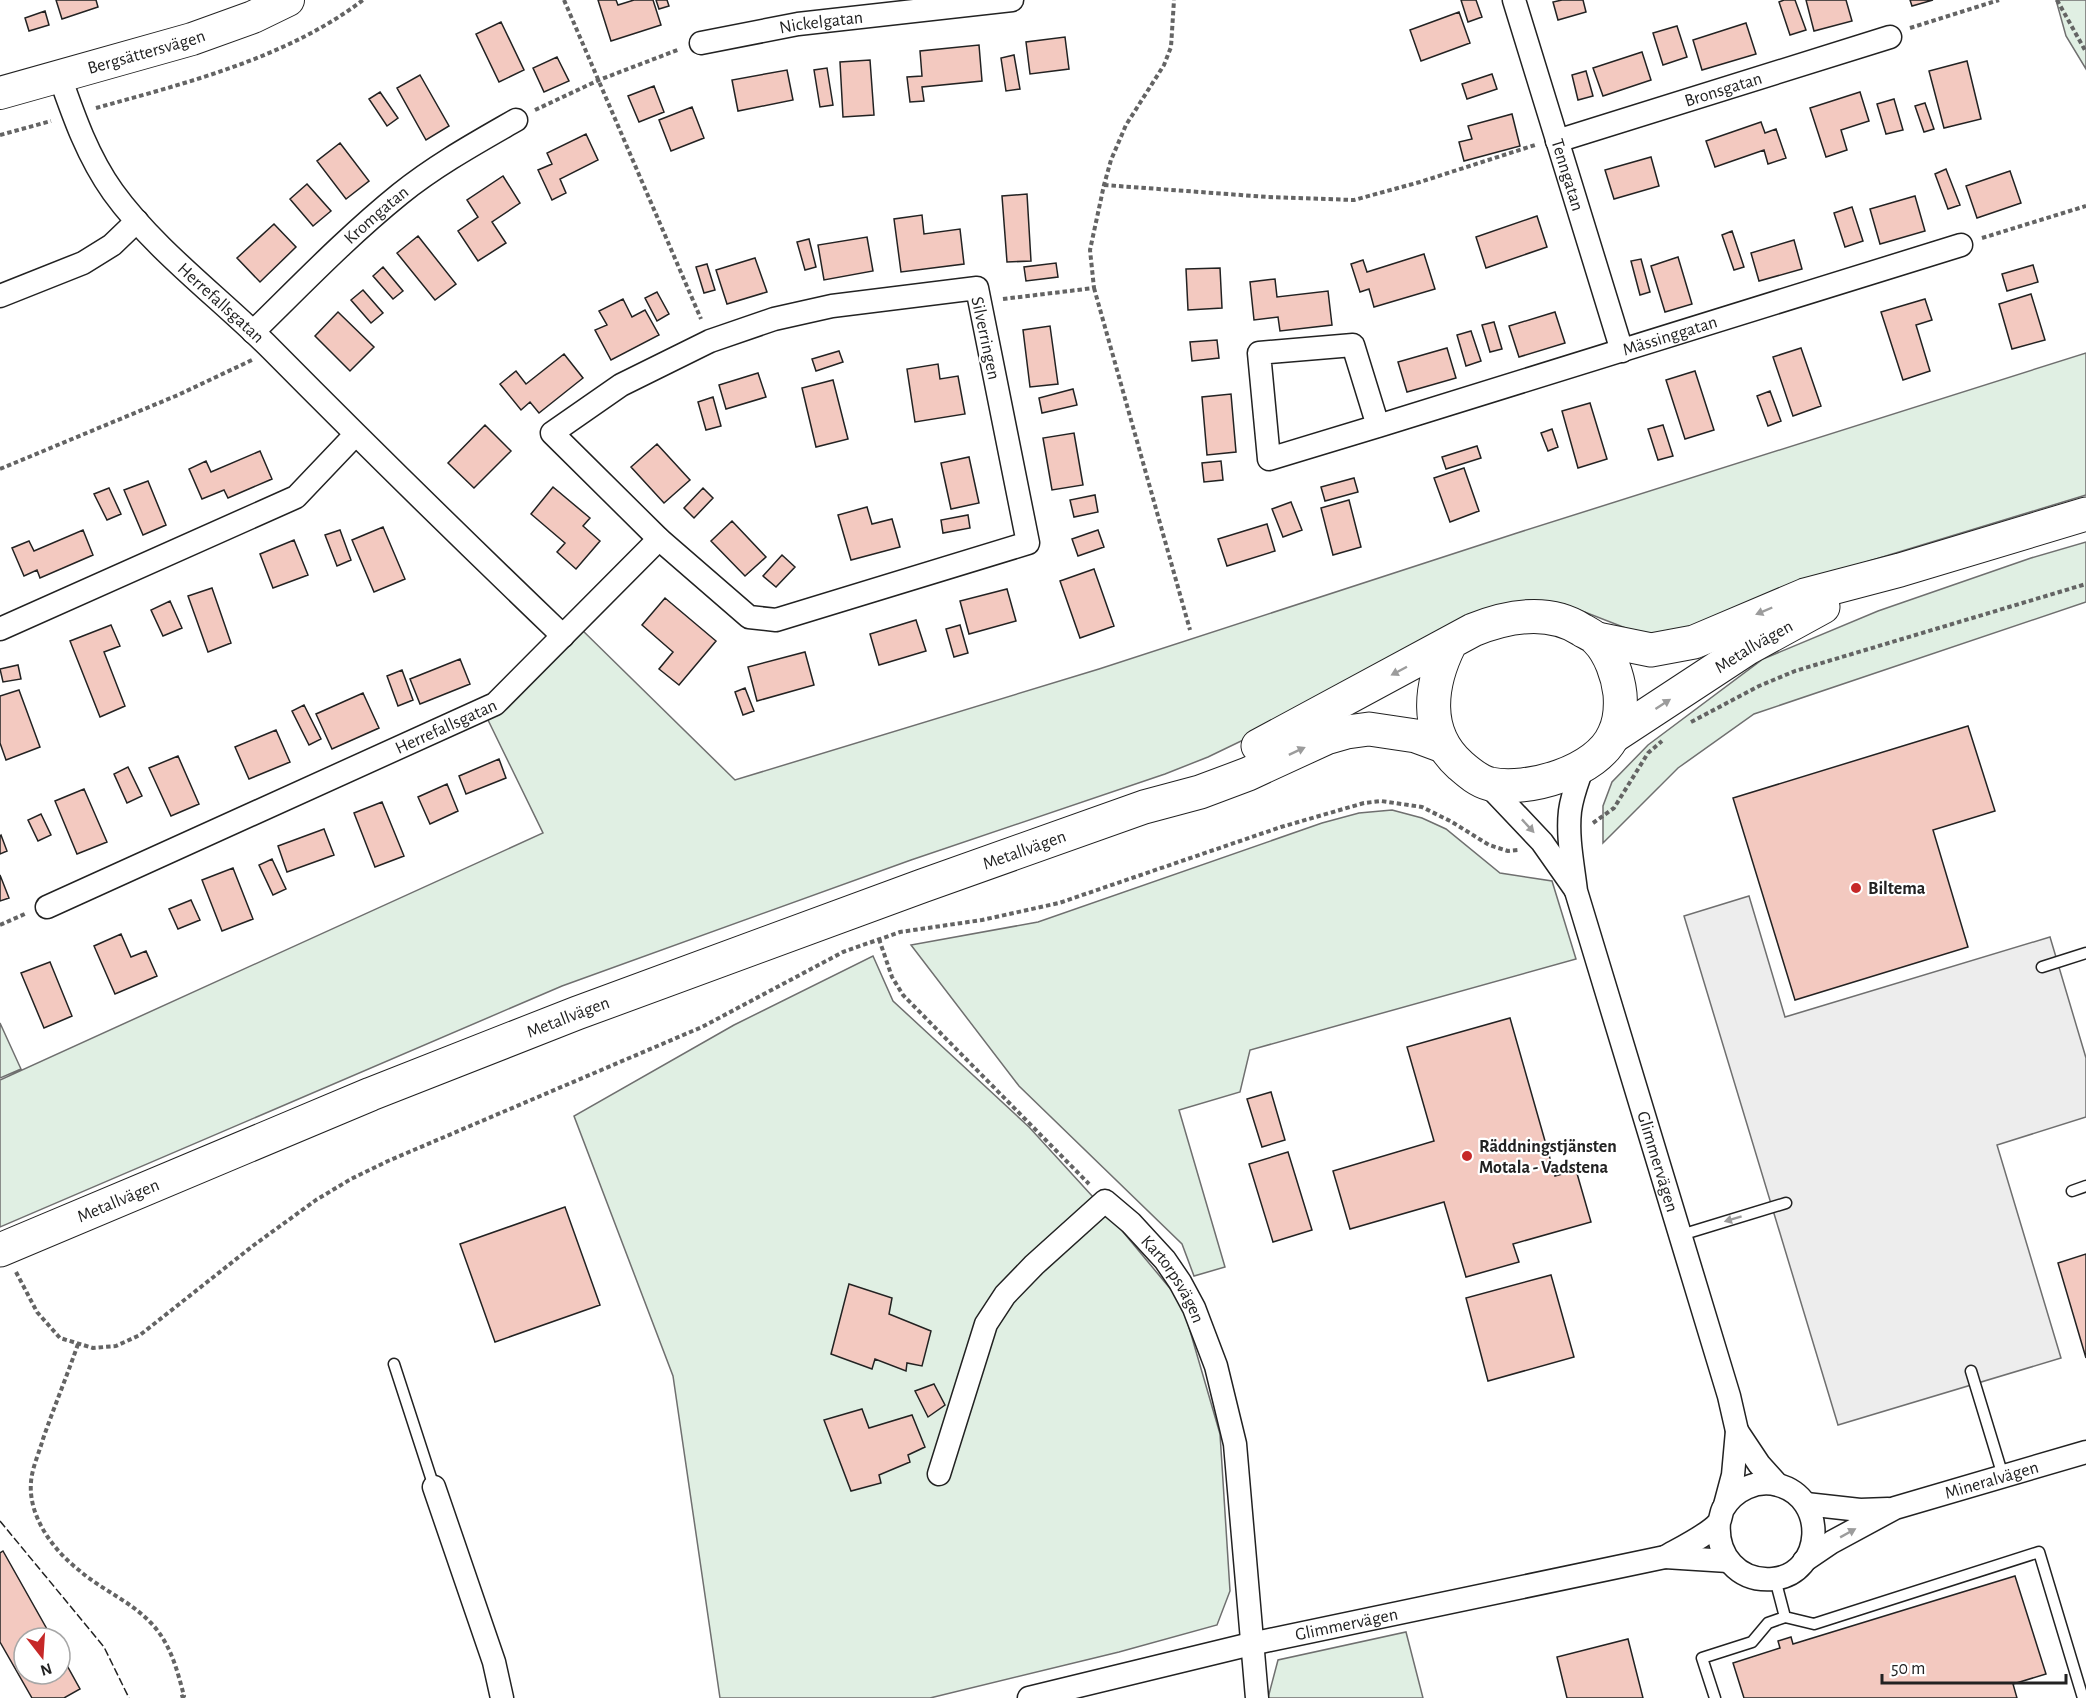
<svg xmlns="http://www.w3.org/2000/svg" width="2086" height="1698" font-family="'Alegreya Sans',sans-serif">
<style>
.green{fill:#e0efe3;stroke:#6f6f6f;stroke-width:1.5}
.parking{fill:#ededed;stroke:#6f6f6f;stroke-width:1.5}
.building{fill:#f3c9c0;stroke:#222;stroke-width:1.5}
.lines{fill:none;stroke-linecap:round;stroke-linejoin:round}
.lane-casing{stroke:#222;stroke-width:13}
.street-casing{stroke:#222;stroke-width:25}
.secondary-casing{stroke:#222;stroke-width:34}
.primary-casing{stroke:#222;stroke-width:35}
.path{stroke:#646464;stroke-width:4;stroke-dasharray:4.5 3;stroke-linecap:butt}
.lane{stroke:#fff;stroke-width:10}
.street{stroke:#fff;stroke-width:22}
.secondary{stroke:#fff;stroke-width:32}
.primary{stroke:#fff;stroke-width:33}
.fence{stroke:#222;stroke-width:1.5;stroke-dasharray:8 3;stroke-linecap:butt}
.oneway{fill:#9c9c9c}
.poi-dot{fill:#c62828;stroke:#fff;stroke-width:2}
.labels{text-anchor:middle;stroke-width:4.5;stroke-linejoin:round;paint-order:stroke}
.street-label{font-size:18px;fill:#222;stroke:#fff}
.poi-label{font-size:18px;font-weight:bold;fill:#222;stroke:#fff;text-anchor:start}
</style>
<rect width="100%" height="100%" fill="#fff"/>
<path class="green" d="M2056 0H2086V69L2066 36Z
M2086 353V495L1853 566 1679 635 1641 634 1564 604 1529 600 1500 605 1324 701 1208 757 1165 774 911 860 562 986 0 1227V1080L543 833 487 718 577 625 735 780 1099 669 1517 533Z
M2086 542V602L1754 714 1678 768 1603 843V806L1612 782 1648 745 1763 659 1878 611 2031 558Z
M1392 810 1422 818 1446 829 1500 873 1552 881 1576 959 1250 1050 1240 1092 1179 1110 1225 1267 1194 1276 1182 1244 1019 1086 911 945 1038 922 1322 823 1359 813Z
M873 956 893 1001 1029 1127 1104 1209 1178 1298 1186 1317 1220 1434 1230 1591 1217 1625 1119 1652 930 1698H720L673 1376 574 1116 734 1025Z
M0 1023 21 1069 0 1078Z
M1406 1632 1423 1698H1268L1278 1660Z"/>
<path class="parking" d="M1749 896 1785 1017 2050 937 2086 1058V1117L1997 1145 2061 1358 1838 1425 1684 916Z"/>
<path class="building" d="M56 0H96L98 7 62 19Z
M598 0H616L618 5 634 0H653L661 25 611 41Z
M656 0H667L669 6 659 9Z
M1461 0H1476L1482 17 1468 22Z
M1562 0H1583L1586 12 1558 20 1553 2Z
M1784 0H1795L1806 30 1790 35 1779 2Z
M1806 0H1846L1852 21 1814 31Z
M1910 0H1933L1912 6Z
M45 11 49 25 29 31 25 18Z
M1459 12 1470 43 1421 61 1410 30Z
M501 22 524 70 499 82 476 34Z
M1746 23 1756 54 1702 70 1693 40Z
M1677 26 1687 57 1663 65 1653 33Z
M1065 37 1069 69 1030 74 1026 42Z
M979 45 982 81 922 87 924 101 910 102 907 77 922 76 920 51Z
M1642 52 1651 80 1603 96 1593 68Z
M1014 55 1020 89 1006 91 1001 58Z
M557 57 569 81 544 92 533 68Z
M870 60 874 115 843 117 840 62Z
M1967 61 1981 119 1944 128 1929 71Z
M827 68 833 105 820 107 814 70Z
M787 70 793 100 738 111 732 80Z
M1586 71 1593 96 1578 100 1572 75Z
M1492 74 1497 89 1467 99 1462 84Z
M420 75 449 126 426 140 397 88Z
M654 86 664 112 639 122 628 96Z
M380 92 398 118 387 126 369 99Z
M1860 92 1869 121 1841 130 1847 150 1826 157 1810 108Z
M1894 99 1903 130 1886 134 1877 104Z
M1925 103 1934 129 1924 132 1915 106Z
M692 107 704 138 671 151 659 120Z
M1512 114 1520 146 1464 161 1459 142 1472 139 1468 126Z
M1761 122 1765 133 1776 129 1786 158 1768 164 1764 150 1715 167 1706 141Z
M586 134 598 160 560 179 566 193 552 200 538 170 552 164 547 153Z
M340 143 369 181 346 199 317 161Z
M1651 157 1659 186 1614 199 1605 170Z
M1946 169 1960 205 1948 209 1935 174Z
M2010 171 2021 203 1977 218 1966 186Z
M503 176 520 203 492 222 506 243 478 261 458 231 478 217 467 200Z
M307 184 331 211 313 226 290 199Z
M1027 194 1031 261 1007 262 1002 196Z
M1915 196 1925 231 1880 244 1870 209Z
M1852 207 1863 241 1845 247 1834 213Z
M922 215 924 234 960 229 964 264 901 272 894 219Z
M1537 216 1547 247 1486 268 1476 237Z
M274 224 296 247 260 282 237 258Z
M1732 231 1744 267 1734 270 1722 235Z
M418 236 456 284 435 300 397 253Z
M867 237 873 271 824 280 818 245Z
M809 239 816 267 805 270 797 242Z
M1794 240 1802 269 1759 281 1751 253Z
M1424 254 1435 289 1374 307 1369 289 1360 292 1351 264 1363 260 1367 272Z
M1678 257 1692 304 1665 312 1651 266Z
M755 258 767 292 727 304 716 270Z
M1641 259 1650 292 1640 295 1631 261Z
M1056 263 1058 277 1026 281 1024 267Z
M707 264 715 290 704 293 696 267Z
M2033 265 2038 282 2007 291 2002 274Z
M383 267 403 291 393 299 373 276Z
M1220 268 1222 308 1188 310 1186 269Z
M1275 279 1277 297 1328 291 1332 325 1280 331 1278 317 1254 320 1250 282Z
M363 290 383 313 371 323 351 300Z
M657 292 669 314 657 321 645 298Z
M2031 294 2045 340 2012 349 1999 304Z
M623 299 632 317 645 310 659 335 611 360 595 330 607 325 599 311Z
M1925 299 1932 320 1916 325 1930 371 1903 380 1881 312Z
M338 312 374 347 350 371 315 336Z
M1555 312 1565 343 1519 357 1509 326Z
M1494 322 1502 349 1490 352 1482 325Z
M1050 326 1058 384 1030 387 1023 330Z
M1471 331 1481 361 1466 366 1457 335Z
M1217 340 1219 358 1192 361 1190 342Z
M1447 348 1456 378 1407 392 1398 362Z
M1801 348 1821 406 1793 416 1773 357Z
M839 351 843 362 816 371 812 359Z
M564 354 583 378 539 413 530 402 521 410 500 384 516 371 526 384Z
M938 364 940 379 958 376 965 414 915 422 907 369Z
M1695 371 1714 430 1685 439 1666 380Z
M758 373 766 397 726 409 719 385Z
M833 380 848 439 816 447 802 388Z
M1073 389 1077 405 1042 413 1039 398Z
M1770 391 1781 421 1768 426 1757 396Z
M1231 394 1236 452 1207 455 1202 397Z
M713 397 721 426 706 430 698 402Z
M1590 403 1607 459 1578 468 1562 411Z
M485 425 511 451 474 488 448 463Z
M1663 425 1673 456 1658 460 1648 429Z
M1552 429 1558 447 1548 451 1541 433Z
M1074 433 1083 485 1052 490 1043 438Z
M657 444 690 480 664 503 631 467Z
M1477 446 1481 458 1446 469 1442 457Z
M260 451 272 479 228 498 224 490 202 499 189 469 206 461 211 472Z
M969 457 979 503 951 509 941 463Z
M1221 461 1223 480 1204 482 1202 463Z
M1464 468 1479 511 1450 522 1434 478Z
M1354 478 1358 492 1325 501 1321 487Z
M148 481 166 525 143 535 124 490Z
M553 487 590 518 583 526 600 541 576 569 557 552 565 543 531 514Z
M109 488 121 514 107 520 94 494Z
M703 488 713 498 694 518 684 508Z
M1095 495 1098 512 1074 517 1070 500Z
M1349 500 1361 547 1333 555 1321 508Z
M1291 502 1302 530 1283 537 1272 509Z
M867 507 872 524 892 519 900 547 851 560 838 515Z
M968 515 970 528 943 533 941 520Z
M732 521 766 557 745 576 711 541Z
M1267 524 1275 551 1227 566 1218 539Z
M383 527 405 579 374 592 352 540Z
M83 530 93 555 40 578 37 570 24 576 12 548 29 541 34 551Z
M340 530 351 560 337 566 325 535Z
M1098 530 1104 547 1078 556 1072 539Z
M294 540 308 575 273 588 260 554Z
M782 555 795 567 776 587 763 576Z
M1094 569 1114 626 1080 638 1060 581Z
M212 588 231 643 208 652 188 596Z
M1007 589 1016 621 969 634 960 601Z
M665 598 716 641 679 685 659 669 673 652 642 625Z
M170 601 182 628 163 636 151 610Z
M916 620 926 651 879 665 870 634Z
M111 625 120 646 104 652 125 706 100 717 70 641Z
M960 625 968 653 954 657 946 629Z
M805 652 814 685 757 701 748 667Z
M460 659 470 684 420 704 410 679Z
M18 665 21 679 3 682 0 669Z
M402 670 413 700 398 706 387 676Z
M745 688 754 711 743 715 735 692Z
M19 690 40 747 6 760 0 743V696Z
M363 693 379 728 332 749 316 714Z
M304 705 321 739 309 745 292 711Z
M1968 726 1995 811 1933 830 1968 947 1795 1000 1733 798Z
M276 730 290 762 249 779 235 747Z
M178 756 199 804 171 816 149 768Z
M499 759 506 778 466 794 459 776Z
M128 767 142 796 127 803 114 774Z
M447 784 458 811 430 824 418 797Z
M84 789 107 842 77 854 55 801Z
M382 802 404 856 375 867 354 813Z
M41 814 51 835 38 841 28 820Z
M324 829 334 855 287 872 278 846Z
M1 835 7 851 0 854V836Z
M272 859 286 889 273 895 259 865Z
M233 868 253 919 222 931 202 880Z
M0 875 9 898 0 901Z
M191 900 200 920 178 929 169 909Z
M121 934 131 957 146 951 157 976 115 994 94 946Z
M50 962 72 1016 44 1028 21 973Z
M1510 1018 1555 1176 1576 1170 1591 1222 1513 1244 1519 1262 1466 1277 1444 1202 1350 1229 1333 1171 1434 1141 1407 1047Z
M1271 1092 1285 1140 1262 1147 1247 1099Z
M1288 1152 1312 1230 1273 1242 1249 1164Z
M565 1207 600 1305 495 1342 460 1244Z
M2086 1254V1358L2058 1263Z
M1551 1275 1574 1357 1488 1381 1466 1298Z
M849 1284 892 1298 889 1314 931 1331 922 1366 907 1363 906 1371 875 1359 872 1369 831 1354Z
M934 1384 945 1405 928 1417 915 1391Z
M862 1409 869 1428 912 1415 925 1447 908 1455 910 1462 879 1475 881 1483 851 1491 824 1420Z
M3 1551 52 1638H24V1674H60V1653L80 1689 64 1698H32L0 1642V1553Z
M2015 1576 2046 1674 2013 1684 2017 1698H1744L1733 1663 1780 1648 1778 1641 1791 1637 1793 1644Z
M1628 1639 1643 1698H1567L1557 1657Z"/>
<g class="lines">
<g class="lane-casing">
<path id="lane" d="M2042 967 2086 953
M2072 1191 2086 1186
M1681 1235 1786 1203
M394 1364 434 1487
M1971 1371 2003 1476
M1775 1579 1785 1617
M1715 1698 1702 1658 1752 1642 1768 1623 1785 1617 1814 1624 2039 1552 2083 1698"/>
</g>
<g class="street-casing">
<g id="street">
<path id="s1" d="M1514 0 1622 351"/>
<path id="s2" d="M701 43 798 24 1012 0"/>
<path id="s3" d="M60 77C74 117 88 157 113 192 154 249 221 299 271 349 367 446 464 541 563 636"/>
<path id="s4" d="M1557 141 1890 37"/>
<path d="M977 288 1028 543 776 620 749 617 659 539 552 433 621 385 710 341 774 319 832 306Z"/>
<path d="M0 296 83 263 112 245 137 221"/>
<path id="s5" d="M253 332C301 285 348 236 400 194 436 165 476 143 516 120"/>
<path id="s6" d="M1378 426 1269 459 1259 353 1353 345 1378 426 1961 245"/>
<path d="M0 629 296 497 355 435"/>
<path id="s7" d="M1583 766C1578 781 1572 795 1570 811 1567 837 1573 865 1576 891L1729 1396 1737 1431 1733 1475 1725 1505"/>
<path d="M1487 784 1542 842 1575 889"/>
<path id="s8" d="M47 907 495 704 659 539"/>
<path d="M1737 1431 1759 1464 1777 1484"/>
<path id="s9" d="M939 1474 986 1324 1005 1295 1034 1265 1105 1201 1131 1223 1165 1260 1180 1282 1194 1308 1216 1366 1235 1444 1257 1698"/>
<path d="M434 1487 494 1662 502 1698"/>
<path d="M1806 1504 1860 1510 1888 1509"/>
<path d="M1665 1557 1728 1561"/>
<path id="s10" d="M1804 1561 1832 1542 1895 1508 2086 1452"/>
<path id="s11" d="M1029 1698 1251 1644 1665 1557C1679 1549 1710 1534 1719 1522 1721 1518 1721 1513 1723 1509 1734 1490 1757 1479 1778 1485 1828 1498 1824 1574 1773 1579 1738 1582 1716 1555 1719 1522"/>
</g>
</g>
<g class="secondary-casing">
<g id="secondary">
<path id="s12" d="M0 93 192 39 253 17 288 0"/>
</g>
</g>
<g class="primary-casing">
<g id="primary">
<path d="M1597 639 1651 650 1694 642 1805 595 1900 570 2086 514"/>
<path id="s13" d="M1614 736 1748 648 1823 607"/>
<path d="M1258 746 1473 630C1508 616 1548 608 1582 630 1587 633 1594 636 1597 640 1610 653 1618 676 1620 694 1621 707 1620 722 1614 734 1598 772 1527 792 1490 784 1478 781 1468 772 1460 765 1423 732 1430 684 1450 644"/>
<path id="s14" d="M0 1250 371 1094 577 1013 922 886 1144 807 1200 792 1248 774 1326 738 1347 732 1369 729 1416 736 1443 746"/>
</g>
</g>
<path class="path" d="M564 0 701 319
M2057 0 2086 52
M1910 28 1999 0
M96 108C186 83 287 58 363 0
M535 110 599 80 680 49
M0 135 51 121
M1104 185 1268 197 1354 200 1420 182 1535 145
M1982 238 2086 206
M1094 288 1190 630
M1003 299 1094 288 1090 250 1104 185 1111 160 1126 125 1164 65 1171 47 1174 0
M0 469 178 395 252 360
M1691 722 1759 686 1795 671 2086 584
M1593 823 1614 808 1648 753 1662 741
M0 925 27 913
M879 939 892 977 903 995 1089 1184
M16 1272 37 1312 60 1338 93 1348 116 1346 140 1335 254 1245 316 1200 351 1179 388 1161 702 1027 843 952 900 932 982 920 1059 903 1281 827 1364 803 1381 801 1422 807 1452 822 1489 845 1508 851 1518 850
M78 1344C67 1376 54 1407 43 1439 39 1453 32 1468 31 1482 28 1517 54 1551 80 1571 102 1590 130 1601 150 1622 170 1642 177 1669 184 1696L178 1698"/>
<use href="#lane" class="lane"/>
<use href="#street" class="street"/>
<use href="#secondary" class="secondary"/>
<use href="#primary" class="primary"/>
<path class="fence" d="M0 1521 104 1647 129 1698"/>
</g>
<defs><path id="oneway-solid" d="M-6-.8H1V-3.2L6.5 0L1 3.2V.8H-6Z" transform="scale(1.5)"/></defs>
<g class="oneway">
<use href="#oneway-solid" transform="translate(1764 611) rotate(157)"/>
<use href="#oneway-solid" transform="translate(1399 671) rotate(152)"/>
<use href="#oneway-solid" transform="translate(1663 704) rotate(-33)"/>
<use href="#oneway-solid" transform="translate(1297 751) rotate(-25)"/>
<use href="#oneway-solid" transform="translate(1528 826) rotate(47)"/>
<use href="#oneway-solid" transform="translate(1733 1219) rotate(163)"/>
<use href="#oneway-solid" transform="translate(1848 1533) rotate(-29)"/>
</g>
<g class="poi-dot">
<circle cx="1856" cy="888" r="6"/>
<circle cx="1467" cy="1156" r="6"/>
</g>
<g class="labels">
<g class="street-label">
<text dy="6" stroke="none"><textPath href="#s2" startOffset="122">Nickelgatan</textPath></text>
<text dy="6" stroke="none"><textPath href="#s12" startOffset="152">Bergsättersvägen</textPath></text>
<text dy="6" stroke="none"><textPath href="#s4" startOffset="174">Bronsgatan</textPath></text>
<text dy="6" stroke="none"><textPath href="#s1" startOffset="183">Tenngatan</textPath></text>
<text dy="6" stroke="none"><textPath href="#s5" startOffset="170">Kromgatan</textPath></text>
<text dy="6" stroke="none"><textPath href="#s3" startOffset="282">Herrefallsgatan</textPath></text>
<text dy="6" stroke="none"><textPath href="#s6" startOffset="705">Mässinggatan</textPath></text>
<text transform="translate(986 338) rotate(78)" y="6">Silverringen</text>
<text dy="6" stroke="none"><textPath href="#s13" startOffset="166">Metallvägen</textPath></text>
<text dy="6" stroke="none"><textPath href="#s8" startOffset="438">Herrefallsgatan</textPath></text>
<text dy="6" stroke="none"><textPath href="#s14" startOffset="1100">Metallvägen</textPath></text>
<text dy="6" stroke="none"><textPath href="#s14" startOffset="614">Metallvägen</textPath></text>
<text dy="6" stroke="none"><textPath href="#s7" startOffset="410">Glimmervägen</textPath></text>
<text dy="6" stroke="none"><textPath href="#s14" startOffset="128">Metallvägen</textPath></text>
<text dy="6" stroke="none"><textPath href="#s9" startOffset="434">Kartorpsvägen</textPath></text>
<text dy="6" stroke="none"><textPath href="#s10" startOffset="206">Mineralvägen</textPath></text>
<text dy="6" stroke="none"><textPath href="#s11" startOffset="326">Glimmervägen</textPath></text>
</g>
<g class="poi-label">
<text x="1868" y="894">Biltema</text>
<text x="1479" y="1152">Räddningstjänsten<tspan x="1479" dy="21">Motala - Vadstena</tspan></text>
</g>
</g>
<g transform="translate(42 1656) rotate(163)"><circle r="28" fill="#ffffff" stroke="#a7a7a7" stroke-width="1.5"/>
<path d="M0-4.5L10 22L0 15L-10 22Z" fill="#c62828"/>
<text y="-9" font-size="16" font-weight="bold" text-anchor="middle" fill="#222222">N</text>
</g>
<path d="M1882 1674v9h184v-9" fill="none" stroke="#222222" stroke-width="3"/>
<text x="1891" y="1674" font-size="18" fill="#222222" stroke="#ffffff" stroke-width="4.5" paint-order="stroke">50 m</text>
</svg>
